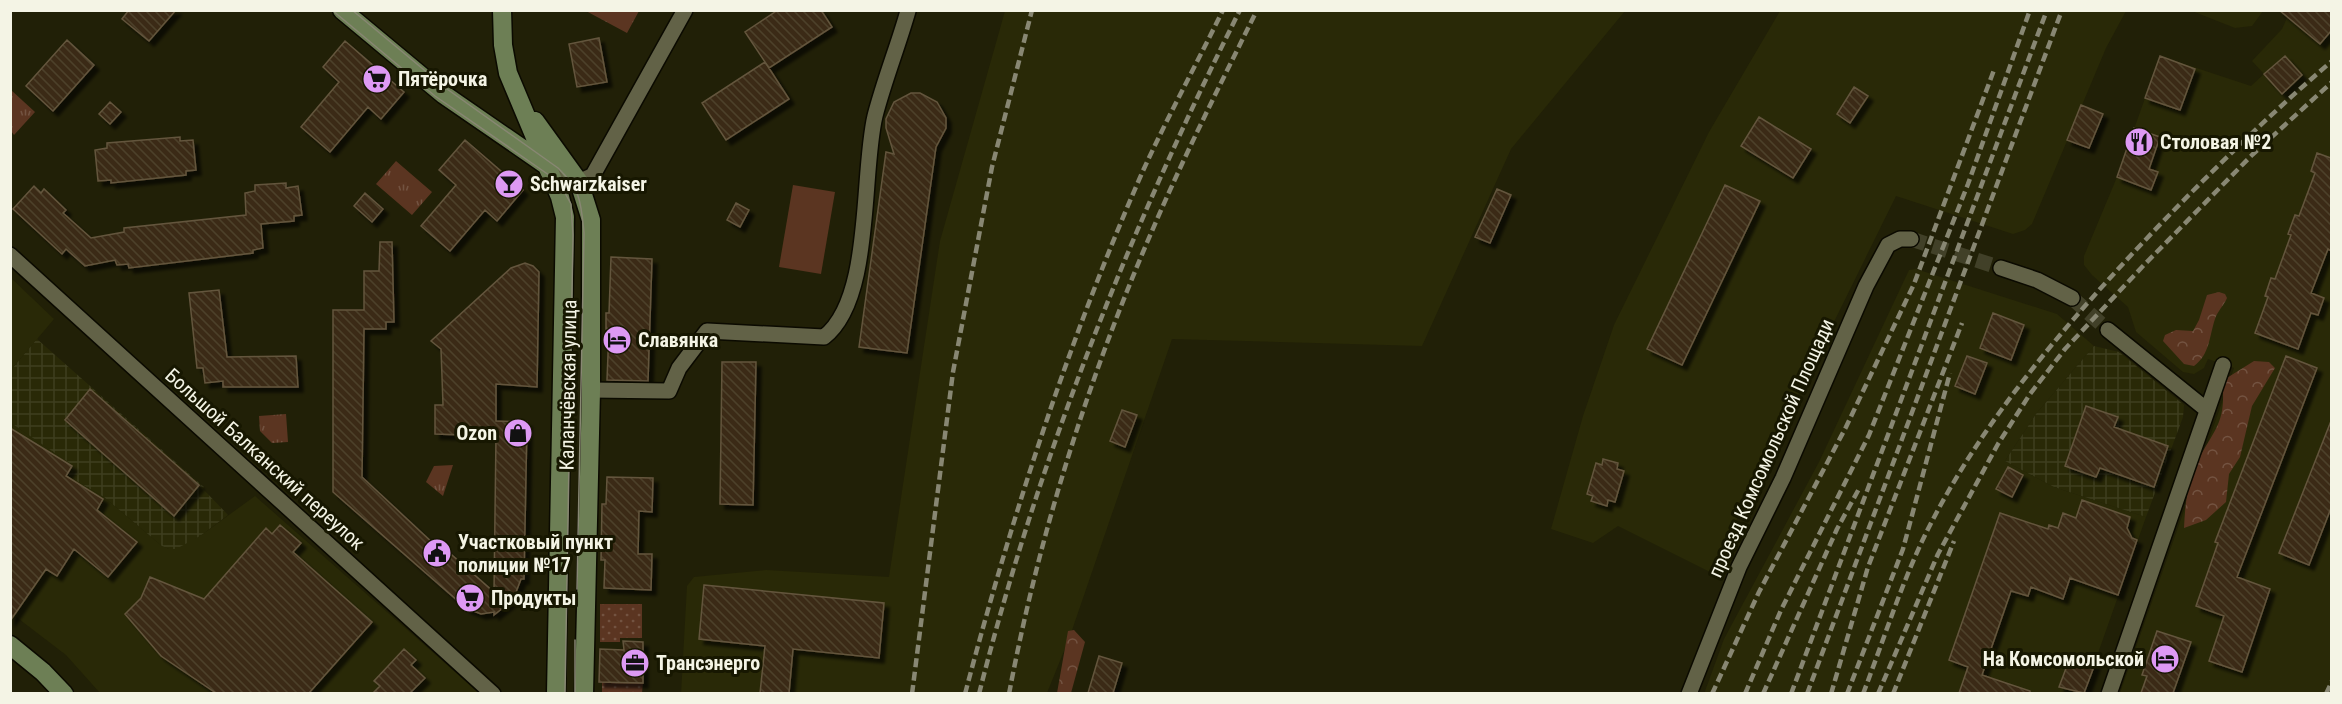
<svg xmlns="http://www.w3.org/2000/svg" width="2342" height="704" font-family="'Roboto Condensed',sans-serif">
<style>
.built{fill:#292907}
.industrial{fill:url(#industrial-grid)}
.grass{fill:url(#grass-dots)}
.forest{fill:url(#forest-crowns)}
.park{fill:url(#park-tufts)}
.pitch{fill:#5b3521}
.building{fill:url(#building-back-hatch);stroke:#64553d;stroke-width:1.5;filter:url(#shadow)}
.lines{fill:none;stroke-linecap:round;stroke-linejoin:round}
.street-tunnel{stroke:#414028;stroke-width:15;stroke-dasharray:15 8;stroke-linecap:butt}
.street-casing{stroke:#0b0a00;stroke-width:18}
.secondary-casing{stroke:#0b0a00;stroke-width:21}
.street{stroke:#626247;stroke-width:15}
.secondary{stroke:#6d7f55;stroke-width:18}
.tram{stroke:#888773;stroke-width:1.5}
.rail{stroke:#888773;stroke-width:4.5;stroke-dasharray:9 4.5;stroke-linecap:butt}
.labels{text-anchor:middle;stroke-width:6;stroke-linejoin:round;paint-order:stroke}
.poi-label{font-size:20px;font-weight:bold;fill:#f4f4e5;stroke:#171701;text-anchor:start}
.street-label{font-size:20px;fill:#f4f4e5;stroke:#171701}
</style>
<defs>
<pattern id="industrial-grid" width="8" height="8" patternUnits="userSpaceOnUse" patternTransform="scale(1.5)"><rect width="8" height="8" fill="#292907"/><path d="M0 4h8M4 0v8" fill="none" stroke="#3e3e1f"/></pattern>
<pattern id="grass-dots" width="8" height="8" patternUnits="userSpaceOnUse" patternTransform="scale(1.5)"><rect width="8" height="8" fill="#5b3521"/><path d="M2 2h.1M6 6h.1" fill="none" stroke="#735341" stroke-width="1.8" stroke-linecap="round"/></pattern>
<pattern id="forest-crowns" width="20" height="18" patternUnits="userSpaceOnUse" patternTransform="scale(1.5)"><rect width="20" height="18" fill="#5b3521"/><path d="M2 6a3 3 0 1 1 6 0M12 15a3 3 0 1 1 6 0" fill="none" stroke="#735341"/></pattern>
<pattern id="park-tufts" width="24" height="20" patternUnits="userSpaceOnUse" patternTransform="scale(1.5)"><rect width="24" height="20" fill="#5b3521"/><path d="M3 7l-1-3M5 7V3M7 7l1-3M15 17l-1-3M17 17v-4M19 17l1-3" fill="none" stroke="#735341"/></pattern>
<pattern id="building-back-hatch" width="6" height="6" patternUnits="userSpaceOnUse" patternTransform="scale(1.5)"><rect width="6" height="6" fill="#3a2c16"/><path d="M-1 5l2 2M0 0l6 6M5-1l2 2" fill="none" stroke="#4d412c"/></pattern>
<filter id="shadow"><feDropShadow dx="5" dy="5" stdDeviation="1.5" flood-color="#0009"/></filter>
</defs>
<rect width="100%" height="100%" fill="#212007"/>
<path class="built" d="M1005 11H1625L1511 149 1422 346 1172 339 1070 636 1047 693 681 694 687 586 694 577 766 570 889 577 940 241Z
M1780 11H2126L2106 48 2032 224 2025 230 2013 234 1896 196 1726 541 1714 574 1618 526 1593 543 1551 529 1583 416 1614 325 1709 132Z
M2192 11H2263L2252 26 2235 28Z
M2290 11H2331V693H2120L2234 368 2208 359 2204 368 2194 374 2183 372 2136 332 2128 307 2092 275 2084 265V256L2117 177 2160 56 2251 86 2264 74 2252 61 2282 29Z
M1916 269 2057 314 2094 346 2036 414 2005 461 2054 487 2146 517 2084 693 1704 694 1724 639 1819 462 1909 270Z
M11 278 54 319 11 370Z
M11 423 75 466 69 476 104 497 162 546 169 549 200 536 255 496 479 693H100L66 655 15 616 11 621Z"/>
<path class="industrial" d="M37 339 204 487 203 489 228 515 200 536 176 549H169L162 546 104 497 68 476 74 466 11 423V370Z
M2094 346 2119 352 2184 405 2183 417 2146 517 2054 487 2005 461 2036 414Z"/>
<path class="grass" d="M600 604H642V638H620V642H600Z
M602 682 643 683 642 693 602 694Z"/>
<path class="forest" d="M2219 292 2225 294 2227 298C2224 305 2217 312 2215 319 2209 337 2210 354 2194 366L2184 364 2163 341 2165 335 2176 330 2193 331 2199 320 2207 295Z
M2254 361 2269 362 2275 368 2252 406 2240 457 2229 474 2226 502 2206 520 2184 528C2185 509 2186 491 2193 473 2208 432 2228 430 2222 381Z
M1074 630 1085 642 1071 693H1057L1068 631Z"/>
<path class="park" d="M586 11H639L627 33Z
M11 90 35 112 14 135 11 131Z
M396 161 432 192 412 215 376 184Z
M286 414 288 442 272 443 260 431 259 416Z
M453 465 443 496 426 482 434 466Z"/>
<path class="pitch" d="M793 185 835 192 821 274 779 267Z"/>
<path class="building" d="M129 10H176L149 41 122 19Z
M778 10H821L832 27 769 68 745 32Z
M2279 10H2331V31L2320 44Z
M599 38 607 82 577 87 569 44Z
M67 40 94 65 53 111 26 86Z
M345 41 404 92 381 119 368 107 330 152 301 127 339 82 323 67Z
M2160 56 2195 69 2180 110 2145 98Z
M2285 56 2302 75 2282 94 2264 74Z
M765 62 789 99 726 140 702 103Z
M1854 87 1868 96 1850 123 1837 114Z
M911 93H920L937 102 946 118V128L936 147 907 353 859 347 886 152 894 154 886 128V119L894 102Z
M110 102 121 112 110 124 99 114Z
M2081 105 2103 114 2089 148 2067 140Z
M1759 117 1811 149 1793 178 1741 146Z
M2134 128 2160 137 2149 169 2158 172 2151 190 2117 177Z
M180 137V141L193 140 196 170 186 171V175L111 183V180L98 181 95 150 107 148V143Z
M465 140 523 190 497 221 485 210 450 251 421 226 456 185 439 170Z
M2317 153 2331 158V251L2328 249 2311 293 2324 298 2318 315 2311 313 2298 349 2255 333 2268 297 2265 296 2271 278 2275 279 2291 235 2288 234 2295 215 2299 216 2315 173 2311 171Z
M286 183V188L298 186 302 215 294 216V221L261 224 263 248 253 250V253L129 268 128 264 117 265 115 260 85 266 66 249 62 254 13 209 34 186 41 193 44 189 66 210 63 213 91 238 124 232V228L246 215 245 193 255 191V185Z
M1725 185 1760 201 1682 365 1647 349Z
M1497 189 1511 195 1490 243 1475 237Z
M365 193 383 209 372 222 354 206Z
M736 203 749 210 740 227 727 220Z
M380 242H392L394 322H386V329H364L362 477 435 545 437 542 494 592 496 436 435 434V405H443L441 349 431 341 511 268 525 263 533 266 539 272 537 387 496 384V421L527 422 524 579H521L513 600 494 615V612L481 614 466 608 333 492V310H364V271H379Z
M611 257 652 259 648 381 607 380 609 329H606V313H609Z
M219 290 227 357 296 356 298 387H223V381L205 383 203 368H197L189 293Z
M1993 313 2024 325 2011 360 1980 348Z
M1967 356 1987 363 1975 394 1955 386Z
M2286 356 2317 368 2237 577 2270 589 2242 672 2209 661 2224 616 2196 606 2218 543 2215 542Z
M722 362H756L753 505 720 504Z
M90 389 199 485 174 516 65 420Z
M2086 406 2118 417 2114 427 2168 446 2154 487 2100 468 2096 477 2065 466Z
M1122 410 1137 415 1125 447 1110 441Z
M2331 421V508L2309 565 2279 553Z
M10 428 72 466 66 476 103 499 97 510 137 542 108 577 74 549 57 576 46 569 10 621Z
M1603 459 1618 463 1617 469 1624 471 1615 502 1608 500 1607 506 1591 501 1593 496 1587 494 1596 463 1602 465Z
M2008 467 2023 475 2012 497 1996 489Z
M607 477 653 478 652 512 639 511 638 554H652L651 590 604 588 605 560H601L602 504H606Z
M2082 500 2130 517 2127 528 2132 538 2137 540 2118 595 2070 578 2063 599 2031 587 2028 596 2011 591 1982 675 2030 691V693H1959L1968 667 1949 660 2000 513 2048 529 2049 525 2058 528 2063 513 2076 518Z
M280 525 301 543 293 552 372 622 309 693H216L161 656 125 614 141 598 150 577 204 599 266 528 272 534Z
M704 585 884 603 879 658 793 649 789 693H760L765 646 699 639Z
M2157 631 2191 642 2173 693H2141L2147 676 2142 675Z
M623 641 643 642V683L599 682 600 649 624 650Z
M404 649 416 660 411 665 425 678 410 693H373L380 686 374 681Z
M2071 655 2095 664 2084 693 2059 687Z
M1099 656 1122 663 1113 693H1088Z"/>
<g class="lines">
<path class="street-tunnel" d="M1911 239 2001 268
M2072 298 2108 330"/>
<g class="street-casing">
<path id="street" d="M547 165C563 175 575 187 593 175L685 10
M10 255 493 694
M2001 268 2037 280 2072 298
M2108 330 2207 410
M591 390 669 391 679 368 707 331 824 337C873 299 861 175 875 116 884 81 898 46 908 11
M1689 694 1739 567 1783 478 1866 286 1888 245 1900 239H1911
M2109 694 2223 365"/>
</g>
<g class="secondary-casing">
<path id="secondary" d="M342 10 443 94 546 165
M502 10 503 45 508 73 560 197 565 217 556 694
M535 121 579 182 591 220V390L584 694
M10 645 43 672 64 694"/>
</g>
<use href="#street" class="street"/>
<use href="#secondary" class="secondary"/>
<path class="tram" d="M332 10 435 96 559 182 571 204 573 235 565 694
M352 10 447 89 558 168C581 190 581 203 584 233L577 589
M575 694V640"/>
<path class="rail" d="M912 694 953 372 992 167 1032 10
M965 694C1012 516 1068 342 1142 173 1167 118 1196 65 1223 10
M979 694C1039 456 1130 229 1240 10
M1009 694C1039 535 1088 379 1152 231 1184 156 1221 83 1257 10
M1712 694 1759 592 1846 427 1914 284 1994 70
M1745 694 1781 610 1869 435 1968 184 2030 10
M1763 694 1837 529 1860 487
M1791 694 2047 10
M1807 694 2062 10
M1831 694 1868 567 1962 323
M1847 694 1903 549 1950 373
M1863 694C1884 639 1902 581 1928 529 1980 426 2054 338 2133 253 2196 186 2261 122 2332 61
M1878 694 1938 554 1998 444 2030 394 2065 349 2144 265 2252 155 2332 82
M1893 694 1954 541
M2326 694 2332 681"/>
</g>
<defs>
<g id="supermarket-disc" transform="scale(1.5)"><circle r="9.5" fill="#dd99f4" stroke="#171701"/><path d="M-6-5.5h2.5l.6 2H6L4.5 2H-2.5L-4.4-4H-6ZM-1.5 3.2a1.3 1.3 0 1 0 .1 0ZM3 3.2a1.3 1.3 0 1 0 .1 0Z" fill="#111"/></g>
<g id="restaurant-disc" transform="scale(1.5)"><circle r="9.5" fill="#dd99f4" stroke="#171701"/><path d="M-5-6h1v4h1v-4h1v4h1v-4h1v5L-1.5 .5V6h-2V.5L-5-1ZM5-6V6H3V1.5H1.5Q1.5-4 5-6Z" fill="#111"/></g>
<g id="bar-disc" transform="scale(1.5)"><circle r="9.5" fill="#dd99f4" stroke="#171701"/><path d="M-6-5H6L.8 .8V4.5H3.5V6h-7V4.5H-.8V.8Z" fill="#111"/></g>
<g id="hotel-disc" transform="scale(1.5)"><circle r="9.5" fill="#dd99f4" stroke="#171701"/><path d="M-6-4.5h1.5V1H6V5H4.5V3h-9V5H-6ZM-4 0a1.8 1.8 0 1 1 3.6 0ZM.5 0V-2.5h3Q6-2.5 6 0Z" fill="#111"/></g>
<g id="shop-disc" transform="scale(1.5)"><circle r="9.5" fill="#dd99f4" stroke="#171701"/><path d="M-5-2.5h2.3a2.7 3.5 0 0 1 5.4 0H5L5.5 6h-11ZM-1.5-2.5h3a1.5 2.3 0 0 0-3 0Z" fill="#111"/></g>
<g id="civic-disc" transform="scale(1.5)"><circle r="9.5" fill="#dd99f4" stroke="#171701"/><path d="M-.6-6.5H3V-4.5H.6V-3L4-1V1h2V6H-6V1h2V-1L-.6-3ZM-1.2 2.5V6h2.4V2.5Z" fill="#111"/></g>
<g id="office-disc" transform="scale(1.5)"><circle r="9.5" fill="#dd99f4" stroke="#171701"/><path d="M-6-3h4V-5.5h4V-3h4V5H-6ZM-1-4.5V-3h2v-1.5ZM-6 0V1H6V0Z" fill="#111"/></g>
</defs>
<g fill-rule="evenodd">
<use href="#supermarket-disc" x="377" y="79"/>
<use href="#restaurant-disc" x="2139" y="142"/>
<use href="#bar-disc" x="509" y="184"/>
<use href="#hotel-disc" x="617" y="340"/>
<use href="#shop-disc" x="518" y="433"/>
<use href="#civic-disc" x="437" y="553"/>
<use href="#supermarket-disc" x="470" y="598"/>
<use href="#hotel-disc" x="2165" y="659"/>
<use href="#office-disc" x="635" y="663"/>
</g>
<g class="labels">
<g class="poi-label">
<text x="398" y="86">Пятёрочка</text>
<text x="2160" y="149">Столовая №2</text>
<text x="530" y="191">Schwarzkaiser</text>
<text x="638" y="347">Славянка</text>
<text x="497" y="440" text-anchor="end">Ozon</text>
<text x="458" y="549">Участковый пункт<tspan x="458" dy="23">полиции №17</tspan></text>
<text x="491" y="605">Продукты</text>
<text x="2144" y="666" text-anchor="end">На Комсомольской</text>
<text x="656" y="670">Трансэнерго</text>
</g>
<g class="street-label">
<text transform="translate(568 385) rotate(-89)" y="7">Каланчёвская улица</text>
<text transform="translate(1771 448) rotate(-66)" y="7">проезд Комсомольской Площади</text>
<text transform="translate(265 459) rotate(42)" y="7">Большой Балканский переулок</text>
</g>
</g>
<rect width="2342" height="704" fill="none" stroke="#f4f4e5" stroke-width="24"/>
</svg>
